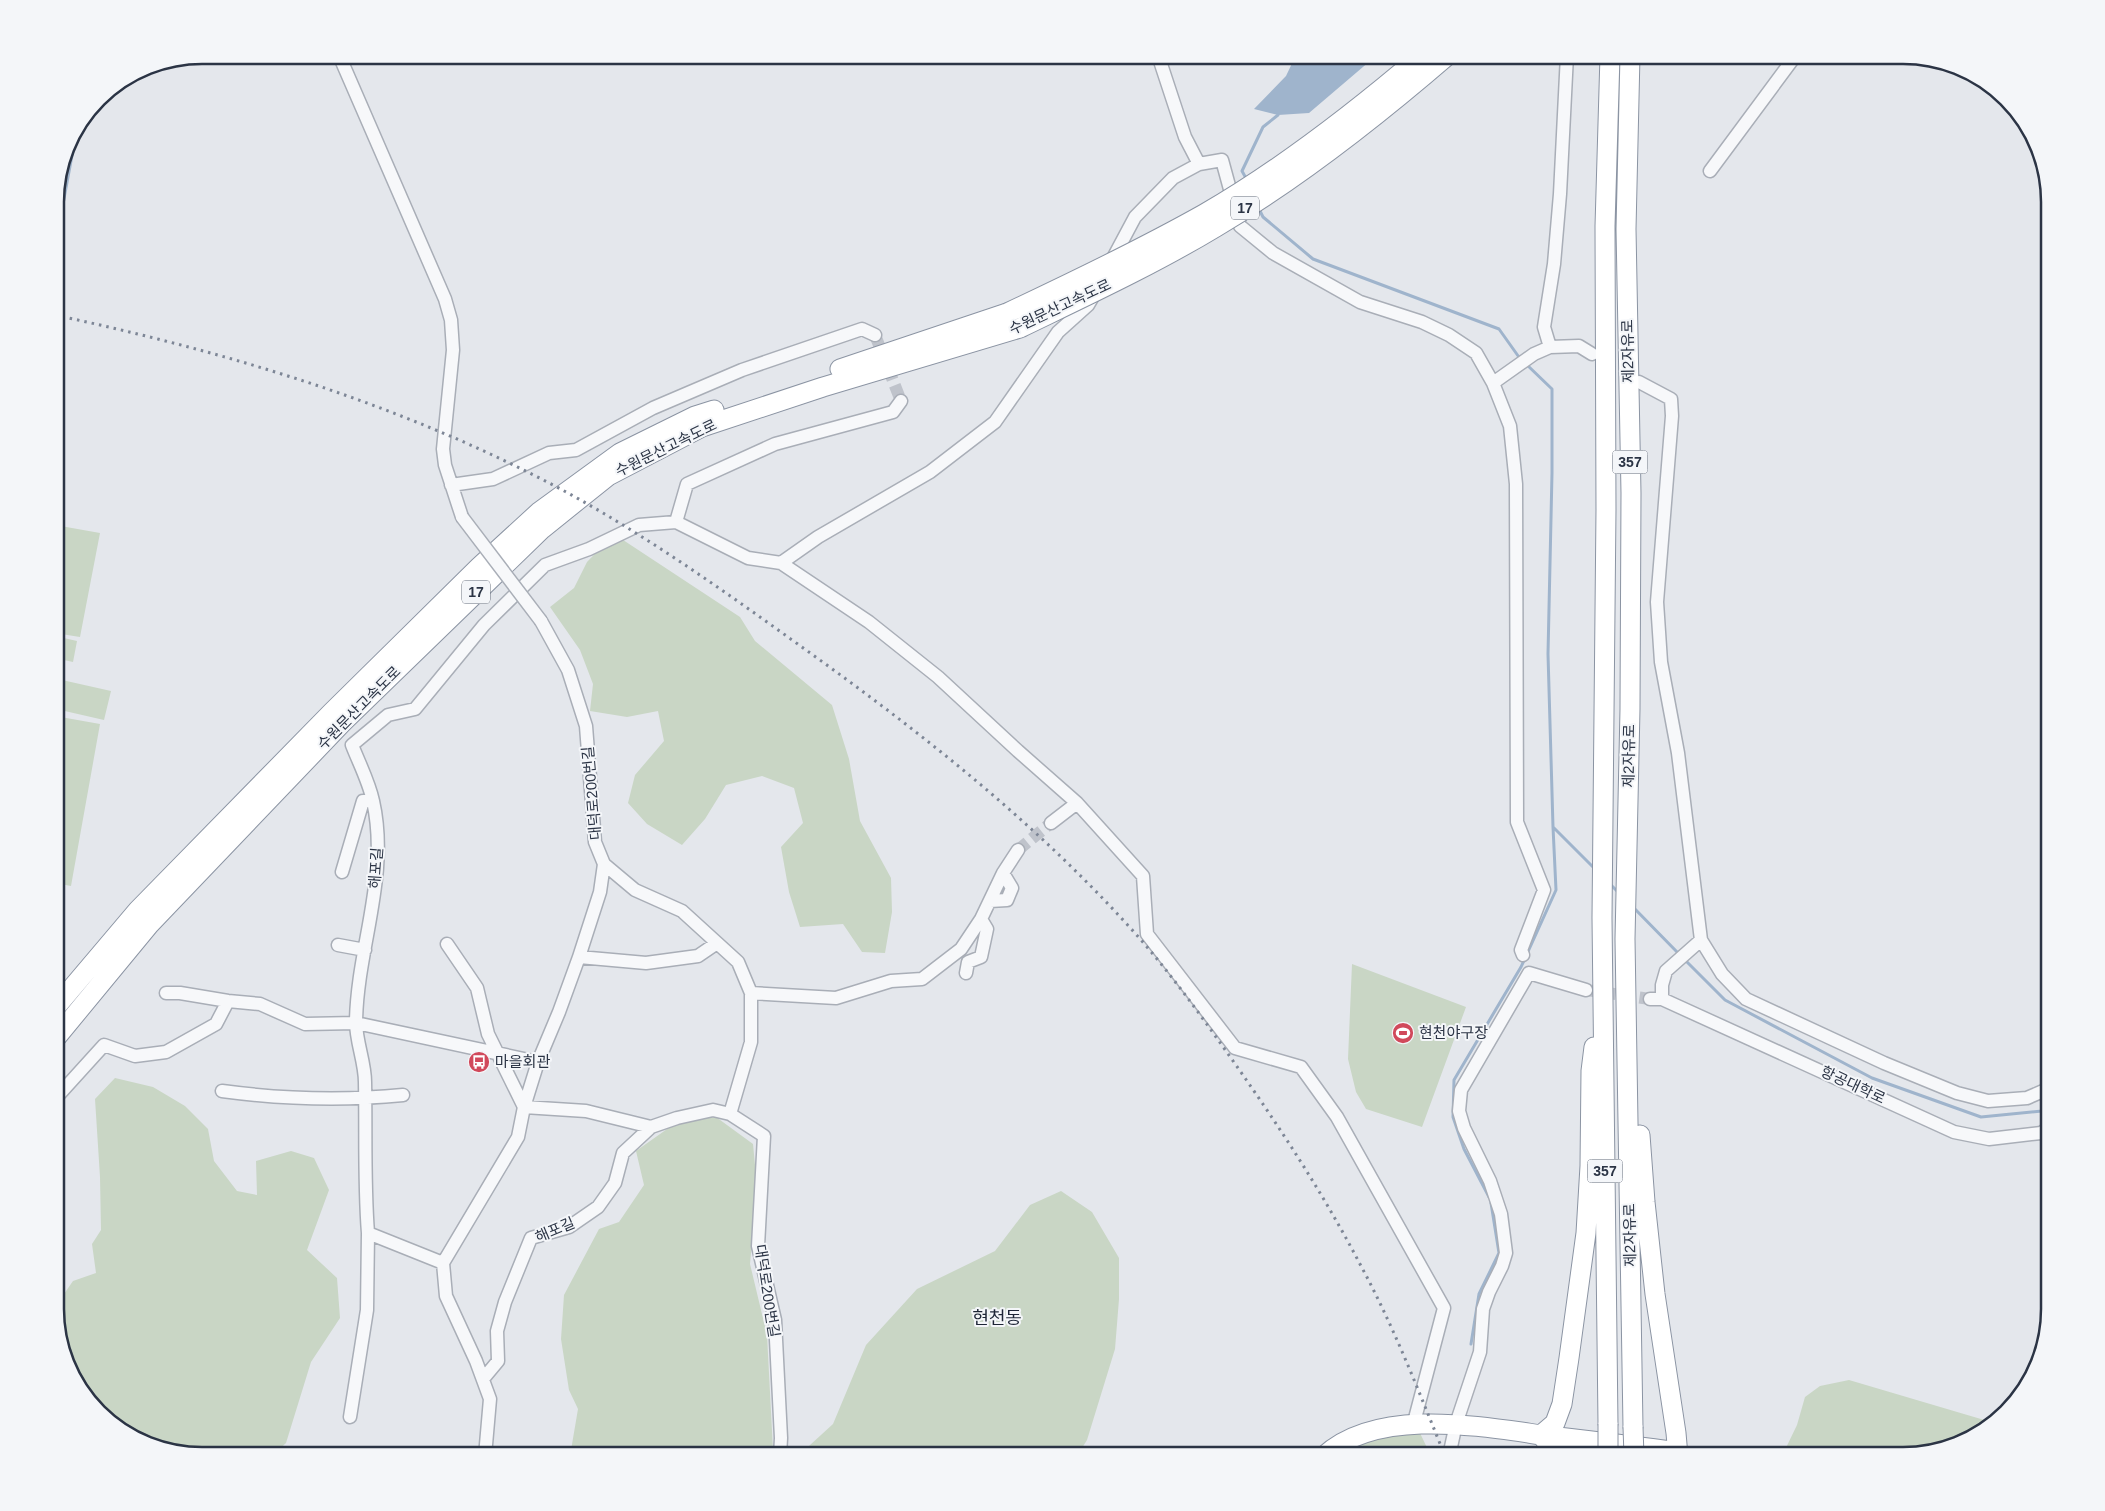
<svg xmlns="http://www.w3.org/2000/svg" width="2105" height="1511" font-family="Helvetica,'Noto Sans KR',sans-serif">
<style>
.green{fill:#c9d6c5}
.water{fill:#9fb4cc}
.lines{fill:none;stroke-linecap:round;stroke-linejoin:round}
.stream{stroke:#9fb4cc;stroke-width:3}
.minor-tunnel{stroke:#bfc3cb;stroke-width:12;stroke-dasharray:12 6;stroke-linecap:butt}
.minor-casing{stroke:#a9aeb7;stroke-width:15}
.highway-casing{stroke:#8b94a3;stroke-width:21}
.minor{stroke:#f7f8fa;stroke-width:12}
.highway{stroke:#fff;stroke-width:19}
.rail{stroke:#7d8696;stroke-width:3;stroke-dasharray:2.5 5;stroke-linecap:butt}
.minor-bridge-casing{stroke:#a9aeb7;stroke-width:15;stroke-linecap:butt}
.highway-bridge-casing{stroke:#8b94a3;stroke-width:21;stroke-linecap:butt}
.minor-bridge{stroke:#f7f8fa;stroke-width:12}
.highway-bridge{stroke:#fff;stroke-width:19}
.labels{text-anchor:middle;stroke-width:4;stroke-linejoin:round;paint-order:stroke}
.shield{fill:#f4f6f9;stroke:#676e7b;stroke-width:1}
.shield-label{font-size:14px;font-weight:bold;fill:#2b3445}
.street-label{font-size:15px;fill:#2b3445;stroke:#f4f6f9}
.poi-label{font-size:15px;fill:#2b3445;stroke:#f4f6f9;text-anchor:start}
.quarter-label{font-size:18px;fill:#1d2536;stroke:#f4f6f9}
.rim{fill:none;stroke:#2b3445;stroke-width:2.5}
</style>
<rect width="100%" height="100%" fill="#e4e7ec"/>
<path class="green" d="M55 525 100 533 80 637 55 633Z
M614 534 740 617 755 641 832 705 849 759 860 821 891 878 892 912 885 953 862 952 843 924 800 927 789 892 781 847 803 823 794 788 762 776 726 785 705 819 682 845 647 824 628 803 635 775 664 741 658 711 627 717 590 711 593 684 580 650 550 607 574 588 587 562Z
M55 636 77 641 73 662 55 658Z
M62 680 111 691 104 720 56 709Z
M55 716 100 724 71 886 55 883Z
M1352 964 1466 1007 1422 1127 1366 1109 1356 1092 1348 1059Z
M115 1078 153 1087 185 1106 208 1129 214 1161 237 1191 257 1195 256 1161 291 1151 314 1158 329 1190 307 1250 337 1278 340 1318 311 1362 286 1443 272 1456H202L155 1448 113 1426 70 1374 55 1318V1307L73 1281 96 1273 92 1244 101 1230 100 1177 95 1099Z
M716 1117 753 1144 757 1186 750 1264 767 1335 773 1450 798 1456H570L578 1409 569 1390 561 1339 564 1295 599 1229 619 1222 644 1185 636 1151 677 1122Z
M1061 1191 1092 1212 1119 1258V1299L1115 1349 1087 1440 1077 1456H798L833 1424 866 1345 917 1289 995 1251 1030 1205Z
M1849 1380 1991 1422 1968 1441 1903 1456H1782L1797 1425 1805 1397 1820 1386Z
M1419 1431 1431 1456H1333L1368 1436Z"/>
<path class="water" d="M1296 55H1377L1309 113 1278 115 1254 109 1286 76Z
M79 126 55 255V193L66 146Z"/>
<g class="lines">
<path class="stream" d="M1247 180 1242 171 1263 127 1278 115
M1259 209 1263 217 1313 259 1499 329 1521 360
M1526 364 1552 389V473L1548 654 1553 827 1595 869
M1610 884 1620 894
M1633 907 1679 954
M1684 959 1725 1000 1872 1078 1981 1117 2042 1111 2050 1105
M1489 1197 1464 1149 1453 1117 1454 1080 1521 967 1556 890 1553 827
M1471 1344 1479 1294 1499 1253 1491 1203"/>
<path class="minor-tunnel" d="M875 335 901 401
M1018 850 1051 823
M1586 990 1650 999"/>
<g class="minor-casing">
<path id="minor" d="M339 55 445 299 451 320 453 350 443 449 445 465 462 517
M1158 55 1185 137 1199 164 1222 160 1240 226 1273 253 1360 302 1422 322 1449 335 1476 353 1493 383 1510 426 1516 484 1517 822 1544 890 1521 950 1523 955
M1710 171 1796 55
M1111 262 1135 217 1173 178 1199 164
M1095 293 1088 305 1058 332 995 422 930 472 818 537 781 563 869 622 938 677 1018 751 1077 803 1143 876 1147 934 1235 1048 1301 1067 1337 1117 1444 1308 1413 1426
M1550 347 1544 327 1554 264 1560 194 1567 55
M1639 382 1671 399 1672 416 1657 602 1661 662 1678 753 1701 940 1666 971 1662 985V999H1650
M1493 383 1534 354 1550 347 1579 346 1592 354
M451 485 493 479 549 453 576 450 653 408 742 370 862 329 875 335
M676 522 687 484 775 444 893 412 901 401
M541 621 568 670 586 726 595 842 604 864 635 890 682 911 738 962 751 993V1042L730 1114 764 1136 758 1246 775 1320 781 1438 780 1456
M1051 823 1077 803
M342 872 363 801H373
M990 901 1007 900 1012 888 1003 873
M1701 940 1722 974 1746 999 1884 1063 1957 1093 1988 1101 2027 1098 2050 1088
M338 945 365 950
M579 957 600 892 604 864
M966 973 968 962 981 957 987 929 981 919
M166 993H180L228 1001 260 1004 305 1024 356 1023 538 1062 559 1012 579 957 646 963 698 956 717 943
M751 993 836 998 891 981 922 979 961 949 981 919 1003 873 1018 850
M1662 999 1954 1132 1989 1139 2041 1133 2050 1127
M538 1062 524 1107 586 1111 651 1127 677 1118 713 1110 730 1114
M222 1091C282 1099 342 1101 403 1095
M55 1099 104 1045 135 1056 166 1052 216 1024 228 1001
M443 1263 518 1137 524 1107 488 1034 477 988 447 944
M483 1379 498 1361 497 1331 505 1302 531 1238 569 1227 598 1207 615 1183 623 1153 651 1127
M350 1417 367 1310 368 1233
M485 1456 490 1399 476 1361 446 1296 443 1263 368 1233C364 1183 366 1132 365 1082 365 1062 356 1042 356 1022 357 948 390 876 373 801 369 782 359 763 352 745L388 715 415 709 484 625 545 565 589 549 639 525 676 522 748 558 781 563
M1449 1456 1456 1424 1480 1352 1483 1309 1489 1292 1502 1266 1506 1253 1501 1214 1490 1181 1464 1128 1459 1111 1461 1090 1529 973 1586 990"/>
</g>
<g class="highway-casing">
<path id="highway" d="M1630 55 1626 229 1631 493 1630 709 1625 939 1633 1427
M840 369 1007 313
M55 1008 138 910 332 712 479 567 539 512 620 453 695 416 714 410
M55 1039 149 925 342 723 542 529 608 476 702 427 823 387 1020 328
M1640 1135 1645 1202 1655 1294 1676 1433 1678 1456
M1608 1424 1602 918 1606 509 1605 226 1610 55
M1324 1456C1379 1406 1483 1427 1549 1436 1592 1441 1635 1446 1678 1452
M1558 1456 1541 1435 1555 1423 1562 1404 1569 1358 1586 1233 1590 1166 1591 1071 1594 1047"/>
</g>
<use href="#minor" class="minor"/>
<use href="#highway" class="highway"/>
<path class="rail" d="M55 315C227 352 397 403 553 485 642 532 724 591 806 650 923 734 1037 824 1134 932 1167 969 1197 1010 1226 1051 1275 1120 1322 1191 1361 1266 1394 1327 1419 1392 1445 1456"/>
<g class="minor-bridge-casing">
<path id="minor-bridge" d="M462 517 541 621"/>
</g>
<g class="highway-bridge-casing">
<path id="highway-bridge" d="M1007 313C1073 282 1140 250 1204 214 1282 169 1354 113 1422 55
M1020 328C1086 296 1153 265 1216 227 1299 178 1375 118 1448 55
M1608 1424V1456
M1633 1427 1634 1456"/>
</g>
<use href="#minor-bridge" class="minor-bridge"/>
<use href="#highway-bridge" class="highway-bridge"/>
</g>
<defs>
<g id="stadium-disc" transform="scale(1.125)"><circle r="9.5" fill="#d1495b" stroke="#f4f6f9"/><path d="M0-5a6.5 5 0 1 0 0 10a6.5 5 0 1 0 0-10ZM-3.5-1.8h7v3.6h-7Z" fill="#fff"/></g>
<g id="bus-disc" transform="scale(1.125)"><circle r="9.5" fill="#d1495b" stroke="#f4f6f9"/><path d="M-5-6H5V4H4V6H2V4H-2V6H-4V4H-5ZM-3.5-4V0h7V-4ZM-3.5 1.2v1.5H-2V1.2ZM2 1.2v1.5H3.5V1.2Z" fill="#fff"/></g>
</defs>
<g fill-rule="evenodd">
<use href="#stadium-disc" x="1403" y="1033"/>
<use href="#bus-disc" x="479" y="1062"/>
</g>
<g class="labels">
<g class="shield">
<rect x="1231" y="196.5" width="28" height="23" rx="4"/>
<rect x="1612.5" y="450.5" width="35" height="23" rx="4"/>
<rect x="462" y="580.5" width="28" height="23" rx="4"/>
<rect x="1587.5" y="1159.5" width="35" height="23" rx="4"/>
</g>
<g class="shield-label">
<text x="1245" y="213">17</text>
<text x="1630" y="467">357</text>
<text x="476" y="597">17</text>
<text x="1605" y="1176">357</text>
</g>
<g class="street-label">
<text transform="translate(1060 307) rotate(-25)" y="5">수원문산고속도로</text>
<text transform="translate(1628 351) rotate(-91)" y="5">제2자유로</text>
<text transform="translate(666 448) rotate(-26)" y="5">수원문산고속도로</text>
<text transform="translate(359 708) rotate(-45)" y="5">수원문산고속도로</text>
<text transform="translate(1629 756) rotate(-89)" y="5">제2자유로</text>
<text transform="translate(592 793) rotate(-95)" y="5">대덕로200번길</text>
<text transform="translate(376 868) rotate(-86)" y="5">해포길</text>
<text transform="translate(1853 1085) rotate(25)" y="5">항공대학로</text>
<text transform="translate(555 1230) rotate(-23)" y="5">해포길</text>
<text transform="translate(1630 1235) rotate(-91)" y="5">제2자유로</text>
<text transform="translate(767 1291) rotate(81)" y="5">대덕로200번길</text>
</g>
<g class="poi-label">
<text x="1419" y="1038">현천야구장</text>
<text x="495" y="1067">마을회관</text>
</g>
<g class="quarter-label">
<text x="997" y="1324">현천동</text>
</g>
</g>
<path d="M0 0H2105V1511H0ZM202 64H1903A138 138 0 0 1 2041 202V1309A138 138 0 0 1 1903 1447H202A138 138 0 0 1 64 1309V202A138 138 0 0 1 202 64Z" fill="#f4f6f9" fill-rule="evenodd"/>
<path class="rim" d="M202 64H1903A138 138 0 0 1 2041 202V1309A138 138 0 0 1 1903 1447H202A138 138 0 0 1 64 1309V202A138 138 0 0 1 202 64Z"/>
</svg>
